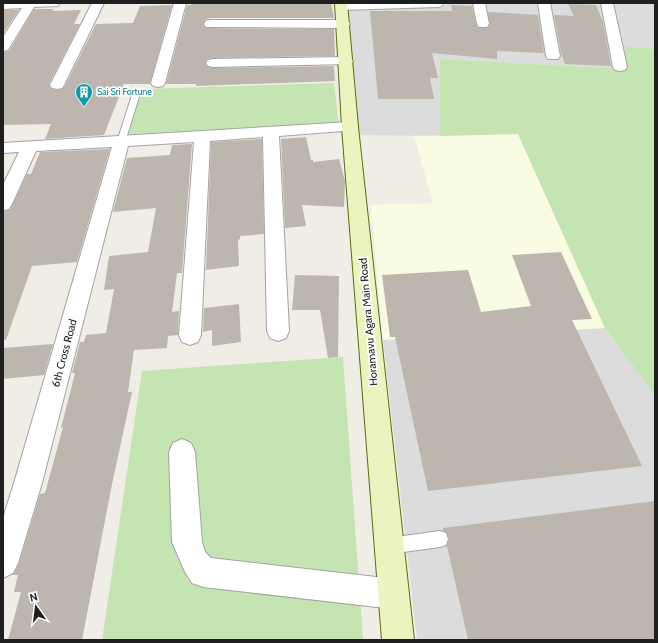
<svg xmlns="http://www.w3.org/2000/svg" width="658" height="643" font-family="Cabin,sans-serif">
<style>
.residential{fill:#dddcdc}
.education{fill:#f9fce2}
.grass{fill:#c4e5b1}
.building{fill:#bcb6af}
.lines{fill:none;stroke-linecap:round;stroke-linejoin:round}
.lane-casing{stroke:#a3a3a3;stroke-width:2}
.street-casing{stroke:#a3a3a3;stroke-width:2}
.secondary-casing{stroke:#586e0e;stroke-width:2}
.lane{fill:#fff;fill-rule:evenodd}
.street{fill:#fff;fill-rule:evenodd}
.secondary{fill:#ebf4bf;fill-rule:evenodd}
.labels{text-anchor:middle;stroke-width:3.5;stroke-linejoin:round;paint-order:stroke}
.far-culture-label{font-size:9px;fill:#0d838f;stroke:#fff;text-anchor:start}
.street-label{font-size:11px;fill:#1f1f1f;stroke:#fff}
</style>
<rect width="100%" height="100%" fill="#efede6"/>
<path class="residential" d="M447 3H655V49L625 46 627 69 440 59V136L358 135 348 8 446 5Z
M605 328 655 396V640H417L383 340Z"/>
<path class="education" d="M518 134 605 328 383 340 371 205 433 203 414 136Z"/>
<path class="grass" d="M625 46 655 49V396L605 328 518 134 440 136V59L626 69Z
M334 83 339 127 127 134 141 89Z
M343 357 363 640H102L142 371Z"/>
<path class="building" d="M192 3H331L334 18H210L205 20 203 25 206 28 334 29 335 56 213 58 207 59 205 64 208 67 213 68 334 66 335 81 196 86V84H166L187 5H191Z
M568 4 596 5 603 22 611 66 565 64 561 53 554 15 574 16Z
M172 5 150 84H124L104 135 45 139 51 124 3 125V52L9 51 34 9H54L52 11 81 10 74 24H80L49 84 51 89 57 90 62 89 65 86 96 24 133 23 140 6Z
M451 5 472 6 476 24 479 28H487L490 25 488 12 538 15 544 53 497 51V59L432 53 438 78H430L434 99H378L370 11H452Z
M3 10H19L3 34Z
M306 137 311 160H313V162L339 159 345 181 344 207 302 205 306 226 285 228 281 139Z
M262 139 264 234 240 236V239L238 240 239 266 206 270 211 142Z
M192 144 182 273H177L172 312 179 311 178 335 168 336 167 348 134 350 128 392H132L112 484 82 640H8L21 592H14L18 575H13L19 563 40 494 45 493 63 427 61 428 75 373H72L80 342H84L86 335 106 333 114 289 104 290 109 256 148 252 156 208 113 212 127 158 170 155 172 145Z
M110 149 77 262 32 266 6 340H3V211L10 210 27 174H31L40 152Z
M561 252 592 319 572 320 642 466 428 491 395 337H390L382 275 468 270 481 312 531 306 512 255Z
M295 275 339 276 338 357 328 358 320 310H292Z
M239 304 241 342 212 346V330L203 332 204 308Z
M53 344 44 375 3 379V348Z
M655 501V640H468L447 546 449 539 447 533 443 531V528Z"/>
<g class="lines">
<g class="lane-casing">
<path id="lane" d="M132 95H138L139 97 125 142 121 145 117 142Z
M440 531 446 533 448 539 446 545 440 547 389 554 383 552 381 546 383 540 389 538Z"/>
</g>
<g class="street-casing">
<path id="street" d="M3 3H60L58 6 34 7 8 50 3 51V37L22 8 3 9Z
M92 3H104L64 85 62 88 57 89 52 88 50 85Z
M174 3H186L165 83 163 86 158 87 153 86 151 83Z
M338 3H444L442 6 438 7 342 10 338 9 336 6Z
M473 3H485L489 24 487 27H479L477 24Z
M538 3H550L560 56 558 59H548L546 56Z
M601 3H613L627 67 625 70 620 71 615 70 613 67Z
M210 20H344L348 21 350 24 348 27 344 28 206 27 204 24 206 21Z
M346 57 351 58 353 61 351 64 213 67 208 66 206 63 208 60 213 59Z
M350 122 356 124 358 127 356 130 279 136 289 331 286 338 278 341 270 338 267 331 263 137 210 141 201 335 198 342 190 345 182 342 179 335 194 142 128 146 42 483 18 563 13 573 3 578V518L14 483 112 147 36 151 12 204 9 209 3 210V185L19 152 3 153V143Z
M182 439 191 443 195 452 202 542 205 552 211 558 394 579 405 583 409 594 405 605 394 609 203 587 192 583 185 572 172 542 169 452 173 443Z"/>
</g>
<g class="secondary-casing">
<path id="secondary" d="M335 3H347L358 127 414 640H382L342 127Z"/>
</g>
<use href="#lane" class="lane"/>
<use href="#street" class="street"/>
<use href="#secondary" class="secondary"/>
</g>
<defs>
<g id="building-pin" transform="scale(0.9)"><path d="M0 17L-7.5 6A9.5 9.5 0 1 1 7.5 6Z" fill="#0f9aa8" stroke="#fff"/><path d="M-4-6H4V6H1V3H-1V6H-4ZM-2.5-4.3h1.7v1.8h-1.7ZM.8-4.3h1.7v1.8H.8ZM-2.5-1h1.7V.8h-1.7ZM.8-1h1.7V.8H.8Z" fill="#fff"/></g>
</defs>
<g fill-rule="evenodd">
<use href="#building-pin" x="84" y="92"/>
</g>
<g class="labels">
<g class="far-culture-label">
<text x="97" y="95">Sai Sri Fortune</text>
</g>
<g class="street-label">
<text transform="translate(368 322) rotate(-95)" y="4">Horamavu Agara Main Road</text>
<text transform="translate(64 353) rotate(-75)" y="4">6th Cross Road</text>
</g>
</g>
<rect width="658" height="643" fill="none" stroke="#1f1f1f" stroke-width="8"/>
<g transform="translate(36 607) rotate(346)" stroke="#ffffff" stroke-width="3" paint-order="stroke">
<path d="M0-3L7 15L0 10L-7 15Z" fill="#1f1f1f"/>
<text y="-6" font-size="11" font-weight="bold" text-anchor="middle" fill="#1f1f1f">N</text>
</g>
</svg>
